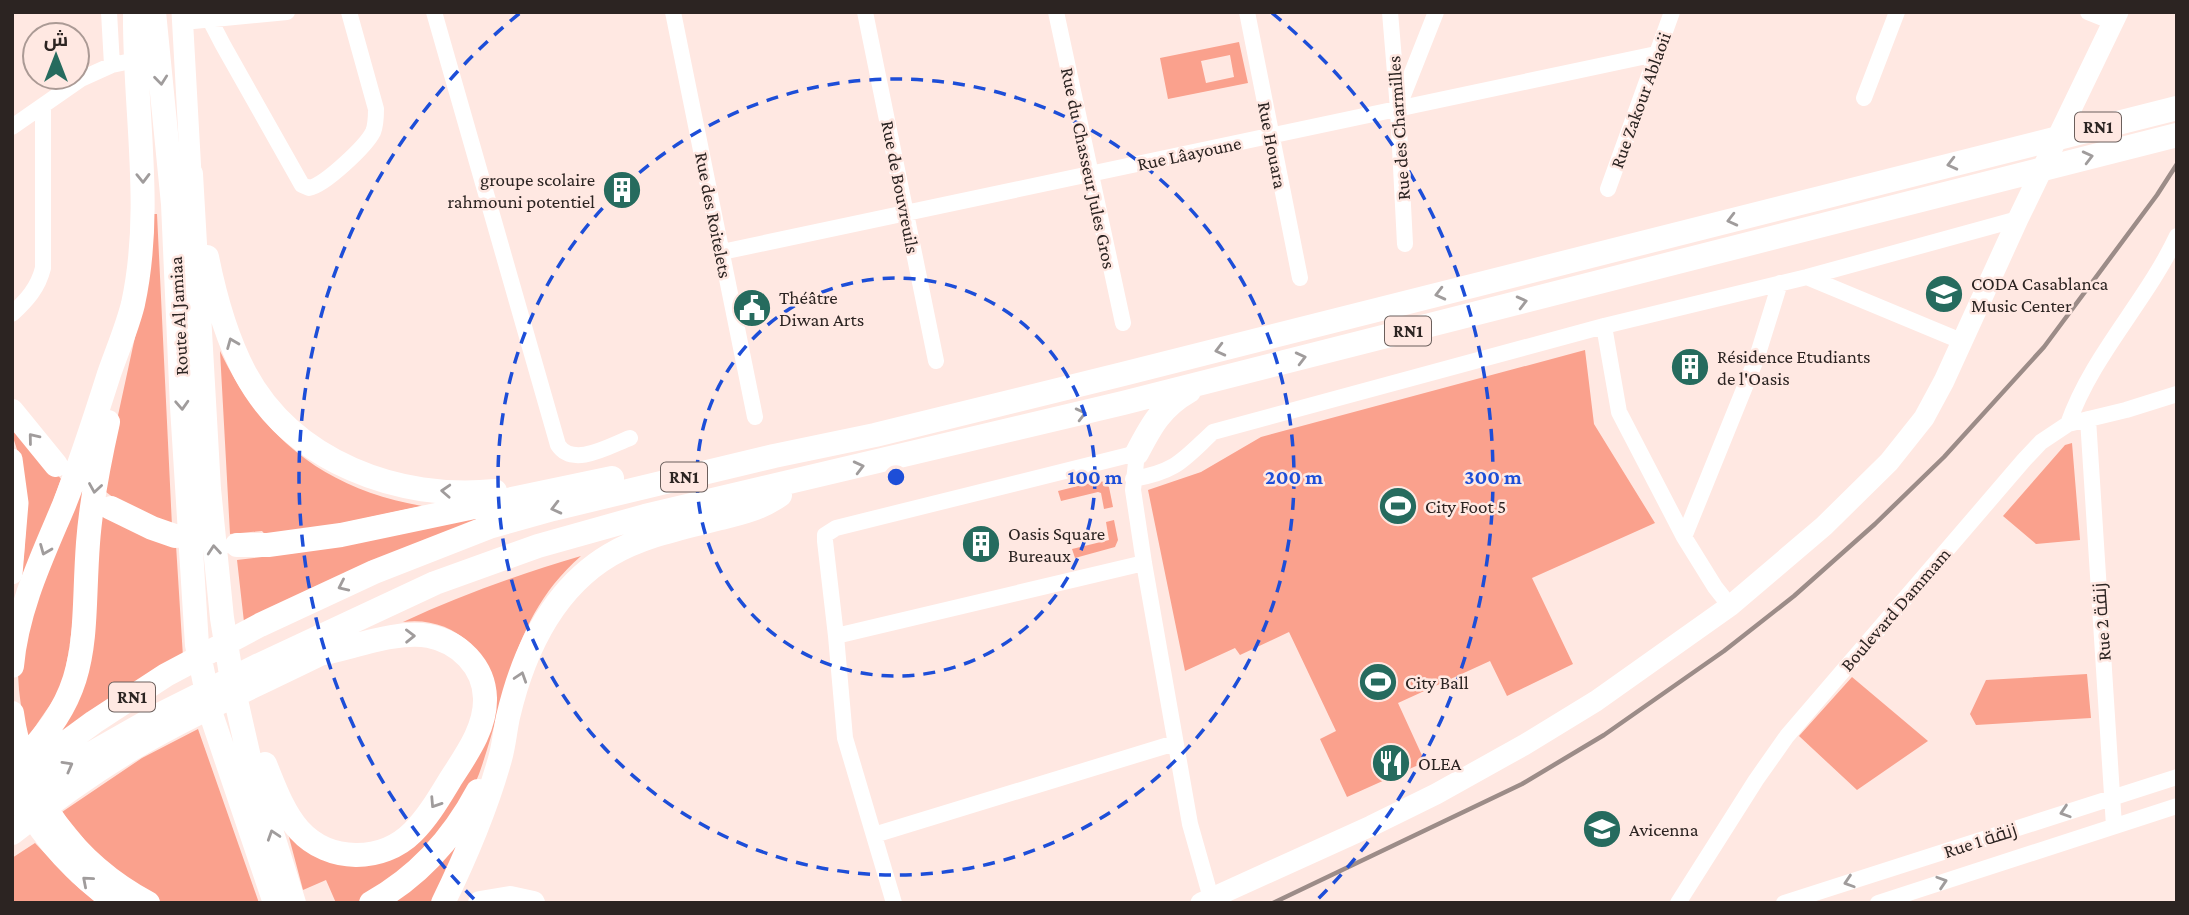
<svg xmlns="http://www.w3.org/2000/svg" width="2189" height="915" font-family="'Crimson Pro',Cairo,serif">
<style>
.green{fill:#faa18d;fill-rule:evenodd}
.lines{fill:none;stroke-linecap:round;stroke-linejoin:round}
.minor{stroke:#fff;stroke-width:16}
.major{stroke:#fff;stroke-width:21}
.highway{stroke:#fff;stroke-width:24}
.rail{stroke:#9c8c88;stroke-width:4.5}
.oneway{stroke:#a09c9c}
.ring{fill:none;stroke:#1d4ed8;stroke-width:3.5;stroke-dasharray:12 9}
.labels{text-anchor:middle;stroke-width:5;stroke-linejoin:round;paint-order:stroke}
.shield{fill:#ffe8e2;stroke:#6b5f5c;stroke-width:2}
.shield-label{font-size:18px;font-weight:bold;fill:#2c2422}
.street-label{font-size:19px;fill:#2c2422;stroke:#ffe8e2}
.poi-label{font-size:19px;fill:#2c2422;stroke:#ffe8e2;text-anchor:start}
.centre{fill:#1d4ed8;stroke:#ffe8e2;stroke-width:3.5}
.ring-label{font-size:21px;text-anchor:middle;font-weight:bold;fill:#1d4ed8;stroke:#ffe8e2;stroke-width:5;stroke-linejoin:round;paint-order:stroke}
</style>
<rect width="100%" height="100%" fill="#ffe8e2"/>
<path class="green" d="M1239 42 1248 83 1168 99 1160 58ZM1230 55 1234 77 1206 83 1201 61Z
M153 214H157L172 526 118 501 102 489 140 314Z
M1585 350 1594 424 1655 523 1532 578 1573 664 1507 696 1490 661 1398 703 1425 762 1347 797 1320 739 1336 731 1289 632 1240 655 1235 648 1185 671 1148 490 1201 472 1261 437Z
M220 351C262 439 325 489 422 506L269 539 262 531 230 534Z
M12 418 61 479 18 599 24 554 27 511 20 459 12 434Z
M2072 443 2080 540 2036 544 2003 516 2065 445Z
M83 474 82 546 65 683 28 737 21 706 19 690 18 674 21 643Z
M1098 481 1105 482 1109 487 1113 507 1104 509 1101 493 1098 492 1061 501 1058 491Z
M95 508 176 545 183 657 53 737Z
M524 508 244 622 237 560 302 552Z
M1114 520 1118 540 1115 547 1075 558 1072 549 1109 540 1106 522Z
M581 556C512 616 508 693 479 774L472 791 453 823 371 896 358 903H336L326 880 303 890 286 826 368 864 478 745 471 644C451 626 429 619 403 622 461 595 520 574 581 556Z
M2087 674 2091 718 1976 725 1970 714 1986 680Z
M1852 677 1928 741 1857 790 1799 736Z
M198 729 259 903H164L149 895 106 866 62 812 142 758Z
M471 814 435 903H385Z
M35 843 72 882 97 903H12V858Z"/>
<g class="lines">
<path class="minor" d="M109 12 112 65
M210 12V20L223 45 302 185 309 188C325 185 366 146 373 132 376 125 376 116 376 109L349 12
M434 12 558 445C573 468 609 446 630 438
M673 12 755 417
M865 12 936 361
M1056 12 1123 323
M1247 12 1300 278
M1390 12 1398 109 1405 244
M2088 12 2113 22
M183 22 287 12
M1864 98 1897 12
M1400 103 1436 12
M12 127 81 79 112 65 136 60
M1608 189 1672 12
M722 252 1656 54
M1807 277 1961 341
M12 314C27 300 38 288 43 268V106
M1604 326 1619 412 1684 537 1715 587 1730 606
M2088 419 2114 826
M2068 424C2092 355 2146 302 2177 236
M1133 479C1176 472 1183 460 1213 432L1604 326 1807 277 2018 219
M1684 537 1757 357 1780 283
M836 636 1144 563
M874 835 1175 743
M894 903 845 738 836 636 825 541V535L836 528 1137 453 1133 490 1144 563 1190 824 1211 898
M1678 903 1756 780 1787 736 2024 460 2041 442 2068 424 2126 410 2177 394
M1784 903 2177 777
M1878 903 2177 806"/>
<path class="major" d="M182 12 191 174
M12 459 18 503 12 574
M23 804C46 844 77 876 114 903
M1201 903 1371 826 1436 794 1524 745 1596 701 1730 606 1824 526 1889 462 1924 418 1944 381 2018 219 2118 12"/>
<path class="highway" d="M154 12 173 204 182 407 197 645 212 717 275 903
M191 174 209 489 222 618 233 687 251 766 294 903
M207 257C215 297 226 337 245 373 293 462 399 501 495 491
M12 411 56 465
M1137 453C1151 426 1161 407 1189 391
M111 508 152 528 175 536
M237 545H268L341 535 612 478
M12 666C17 609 42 557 64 505 81 462 95 418 109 374 117 351 127 328 133 304 154 207 134 110 135 12
M12 713C23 796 75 864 148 903
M18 763C95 691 81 636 88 543 91 502 99 462 108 422
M265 764C274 786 283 812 299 830 329 863 382 863 413 832 428 817 439 798 450 780 466 755 486 728 485 698 484 666 459 642 429 636 396 630 352 648 319 654
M12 782 94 722 166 675 260 625 374 572 489 527 553 509 774 456 875 435 1123 374 2177 108
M12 804 48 778 161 714 257 666 435 583 538 546 645 516 1123 403 2177 135
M12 833C50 803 89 775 130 750 191 714 257 685 320 654
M371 903C418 877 453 838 478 791
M443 903C466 856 486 809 500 759 504 745 505 731 508 717 523 653 551 590 610 555 644 535 683 528 721 518 742 513 762 508 780 495
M480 903 510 898 533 903"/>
<path class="rail" d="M1273 903 1522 784 1604 735 1724 651 1794 596 1875 524 1944 457 2044 347 2157 195 2177 164"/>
</g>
<defs><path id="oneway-chevron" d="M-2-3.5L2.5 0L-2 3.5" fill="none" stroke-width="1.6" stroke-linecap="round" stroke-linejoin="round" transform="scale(1.75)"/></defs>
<g class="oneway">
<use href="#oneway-chevron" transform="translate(161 80) rotate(84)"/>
<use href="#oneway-chevron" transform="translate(2088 157) rotate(-14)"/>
<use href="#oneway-chevron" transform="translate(1952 164) rotate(166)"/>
<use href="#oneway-chevron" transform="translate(143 178) rotate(89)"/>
<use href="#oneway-chevron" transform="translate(1732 220) rotate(166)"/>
<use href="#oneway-chevron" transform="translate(1440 294) rotate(166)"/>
<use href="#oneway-chevron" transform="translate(1522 302) rotate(-14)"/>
<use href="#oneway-chevron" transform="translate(232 343) rotate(-112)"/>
<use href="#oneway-chevron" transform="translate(1220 350) rotate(166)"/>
<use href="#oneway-chevron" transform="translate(1301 358) rotate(-14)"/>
<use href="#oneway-chevron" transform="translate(182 405) rotate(87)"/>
<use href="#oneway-chevron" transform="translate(1081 414) rotate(-14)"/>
<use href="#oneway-chevron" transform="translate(33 438) rotate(-129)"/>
<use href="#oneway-chevron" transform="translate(859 467) rotate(-14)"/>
<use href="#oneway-chevron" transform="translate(95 488) rotate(99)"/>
<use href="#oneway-chevron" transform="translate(446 491) rotate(-177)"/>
<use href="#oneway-chevron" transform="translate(556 508) rotate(166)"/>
<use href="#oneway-chevron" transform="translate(45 550) rotate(112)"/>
<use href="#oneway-chevron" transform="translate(214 550) rotate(-95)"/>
<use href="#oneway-chevron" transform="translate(343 586) rotate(155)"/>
<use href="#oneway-chevron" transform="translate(410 636) rotate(-1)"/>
<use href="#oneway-chevron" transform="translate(521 677) rotate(-72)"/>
<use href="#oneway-chevron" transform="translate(68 766) rotate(-29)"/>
<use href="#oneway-chevron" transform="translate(435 803) rotate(123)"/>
<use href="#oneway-chevron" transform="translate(2065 812) rotate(162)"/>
<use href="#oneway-chevron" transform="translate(273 835) rotate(-108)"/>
<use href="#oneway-chevron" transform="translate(87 881) rotate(-139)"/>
<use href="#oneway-chevron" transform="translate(1849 882) rotate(162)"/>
<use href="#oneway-chevron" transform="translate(1942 882) rotate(-18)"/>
</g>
<g class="ring">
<circle cx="896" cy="477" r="199"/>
<circle cx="896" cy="477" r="398"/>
<path d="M474 899A597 597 0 0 1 520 13M1272 13A597 597 0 0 1 1318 899"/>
</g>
<defs>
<g id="building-disc" transform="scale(2.0125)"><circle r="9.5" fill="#266b5e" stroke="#ffe8e2"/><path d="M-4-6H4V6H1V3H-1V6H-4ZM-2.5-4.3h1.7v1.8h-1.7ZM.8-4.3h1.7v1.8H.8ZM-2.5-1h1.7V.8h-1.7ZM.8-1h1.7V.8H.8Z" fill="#fff"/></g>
<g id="school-disc" transform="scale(2.0125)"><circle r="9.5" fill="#266b5e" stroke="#ffe8e2"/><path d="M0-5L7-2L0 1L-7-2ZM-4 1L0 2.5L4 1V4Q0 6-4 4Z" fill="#fff"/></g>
<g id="civic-disc" transform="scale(2.0125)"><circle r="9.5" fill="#266b5e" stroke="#ffe8e2"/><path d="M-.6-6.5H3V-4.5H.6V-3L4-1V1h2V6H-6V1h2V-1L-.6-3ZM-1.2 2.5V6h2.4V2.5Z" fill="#fff"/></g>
<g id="stadium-disc" transform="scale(2.0125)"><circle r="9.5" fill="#266b5e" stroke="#ffe8e2"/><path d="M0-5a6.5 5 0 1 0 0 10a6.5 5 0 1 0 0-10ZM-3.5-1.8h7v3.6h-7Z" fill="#fff"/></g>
<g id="restaurant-disc" transform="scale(2.0125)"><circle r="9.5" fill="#266b5e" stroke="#ffe8e2"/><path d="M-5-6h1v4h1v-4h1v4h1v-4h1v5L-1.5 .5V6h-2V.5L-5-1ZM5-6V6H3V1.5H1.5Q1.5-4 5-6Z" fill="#fff"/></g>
</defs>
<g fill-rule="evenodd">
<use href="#building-disc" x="622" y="190"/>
<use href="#school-disc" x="1944" y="294"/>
<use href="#civic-disc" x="752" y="308"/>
<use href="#building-disc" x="1690" y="367"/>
<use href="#stadium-disc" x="1398" y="506"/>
<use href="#building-disc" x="981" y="544"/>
<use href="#stadium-disc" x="1378" y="682"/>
<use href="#restaurant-disc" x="1391" y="763"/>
<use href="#school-disc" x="1602" y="829"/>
</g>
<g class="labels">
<g class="shield">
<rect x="2075" y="112.5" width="46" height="29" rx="5"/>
<rect x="1385" y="316.5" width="46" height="29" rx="5"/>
<rect x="661" y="462.5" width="46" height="29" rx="5"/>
<rect x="109" y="682.5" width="46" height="29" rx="5"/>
</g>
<g class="shield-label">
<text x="2098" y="133">RN1</text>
<text x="1408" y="337">RN1</text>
<text x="684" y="483">RN1</text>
<text x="132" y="703">RN1</text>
</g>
<g class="street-label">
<text transform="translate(1640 100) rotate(-70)" y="7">Rue Zakour Ablaoii</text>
<text transform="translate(1398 128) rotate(-94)" y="7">Rue des Charmilles</text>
<text transform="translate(1273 145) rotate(79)" y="7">Rue Houara</text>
<text transform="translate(1189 153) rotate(-12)" y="7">Rue Lâayoune</text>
<text transform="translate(1089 168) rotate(78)" y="7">Rue du Chasseur Jules Gros</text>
<text transform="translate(901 187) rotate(79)" y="7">Rue de Bouvreuils</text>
<text transform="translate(714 215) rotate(79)" y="7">Rue des Roitelets</text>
<text transform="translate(178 316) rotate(-93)" y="7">Route Al Jamiaa</text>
<text transform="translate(1895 609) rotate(-49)" y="7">Boulevard Dammam</text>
<text transform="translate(2101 622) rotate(-94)" y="7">Rue 2 زنقة</text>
<text transform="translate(1980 840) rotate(-18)" y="7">Rue 1 زنقة</text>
</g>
<g class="poi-label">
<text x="595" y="186" text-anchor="end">groupe scolaire<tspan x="595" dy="22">rahmouni potentiel</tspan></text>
<text x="1971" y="290">CODA Casablanca<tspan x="1971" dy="22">Music Center</tspan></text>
<text x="779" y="304">Théâtre<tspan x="779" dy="22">Diwan Arts</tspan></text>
<text x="1717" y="363">Résidence Etudiants<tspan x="1717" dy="22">de l'Oasis</tspan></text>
<text x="1425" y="513">City Foot 5</text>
<text x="1008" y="540">Oasis Square<tspan x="1008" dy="22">Bureaux</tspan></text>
<text x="1405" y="689">City Ball</text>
<text x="1418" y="770">OLEA</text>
<text x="1629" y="836">Avicenna</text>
</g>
</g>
<circle cx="896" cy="477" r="10" class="centre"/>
<g class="ring-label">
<text x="1095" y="484">100 m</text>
<text x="1294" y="484">200 m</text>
<text x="1493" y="484">300 m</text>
</g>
<rect width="2189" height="915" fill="none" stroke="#2c2422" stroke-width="28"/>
<g transform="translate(56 56)"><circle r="33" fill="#ffe8e2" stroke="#ab9a95" stroke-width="2"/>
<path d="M0-5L12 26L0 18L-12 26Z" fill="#266b5e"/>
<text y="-10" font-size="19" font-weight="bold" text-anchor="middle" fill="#2c2422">ش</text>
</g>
</svg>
